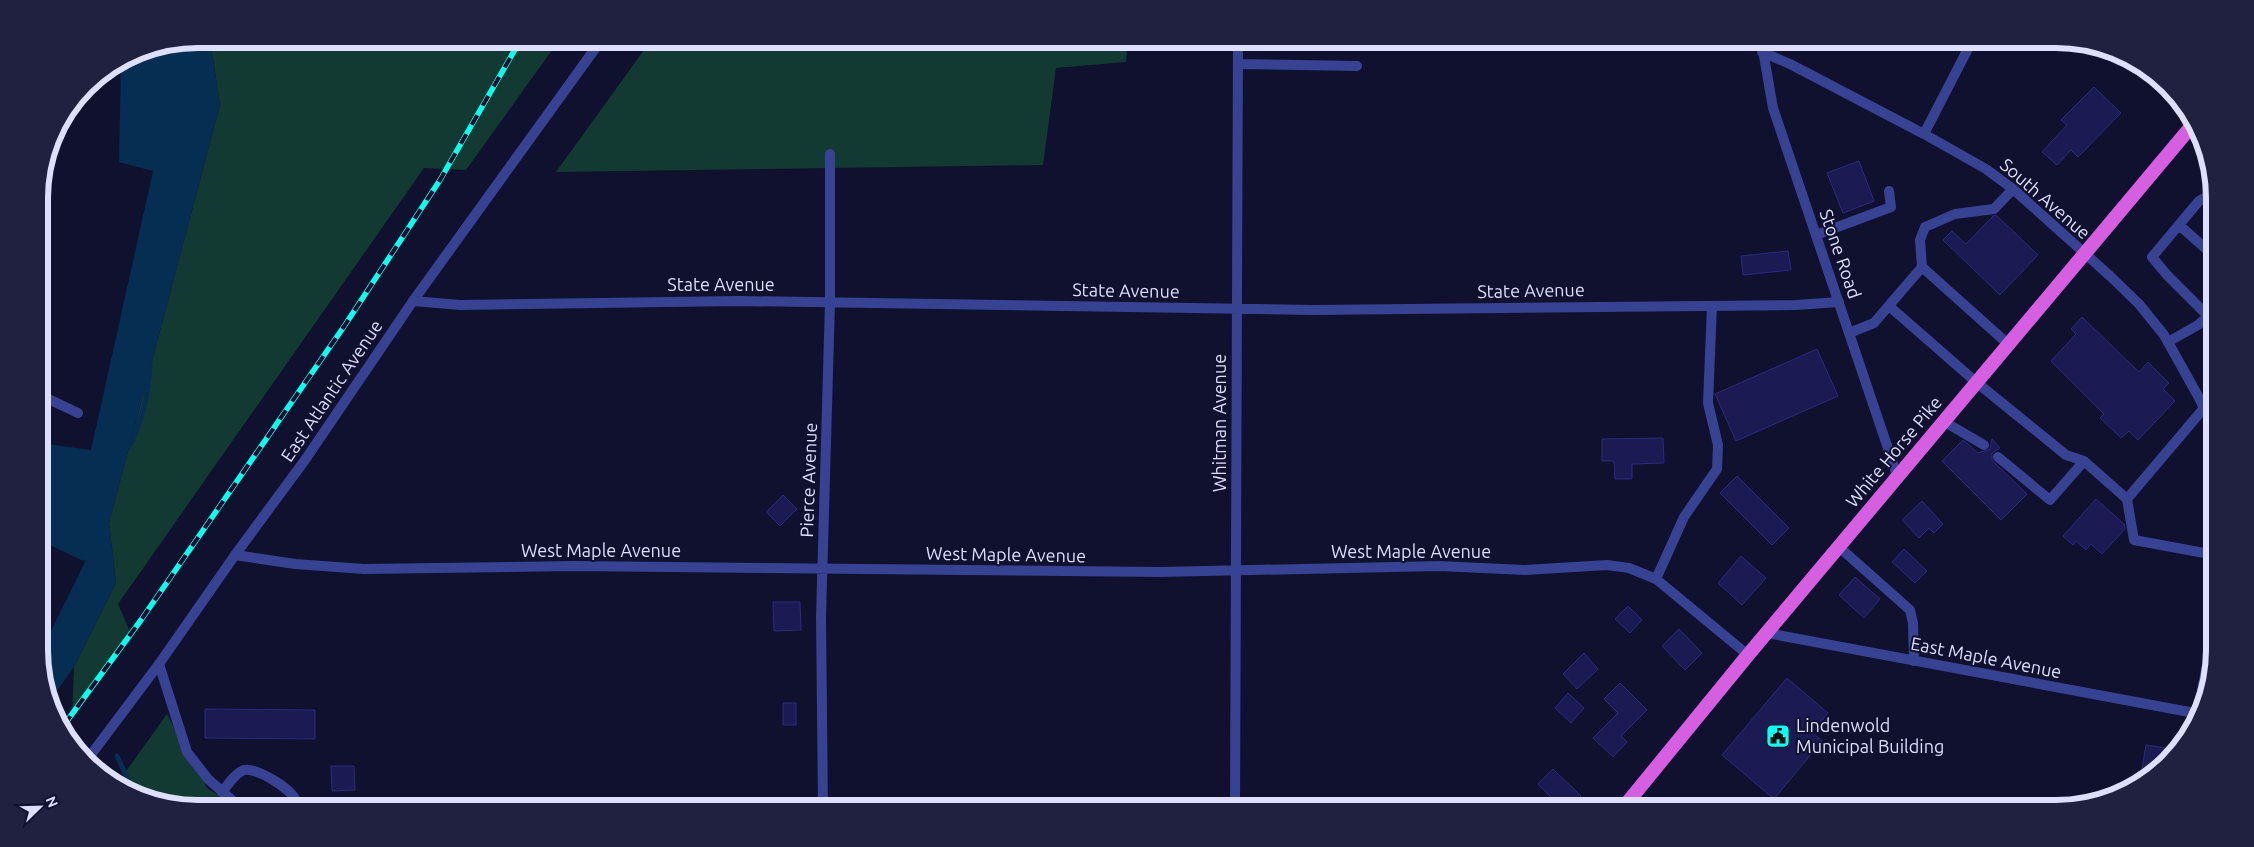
<svg xmlns="http://www.w3.org/2000/svg" width="2254" height="847" font-family="Ubuntu,sans-serif">
<style>
.green{fill:#123a32}
.water{fill:#062e52}
.lines{fill:none;stroke-linecap:round;stroke-linejoin:round}
.stream{stroke:#062e52;stroke-width:5}
.building{fill:#1c1a52;stroke:#2d2a80}
.service{stroke:#374292;stroke-width:10}
.minor{stroke:#374292;stroke-width:10}
.tertiary{stroke:#374292;stroke-width:10}
.trunk{stroke:#d65fe1;stroke-width:14}
.rail-casing{stroke:#0afff0;stroke-width:5.5}
.rail{stroke:#10102f;stroke-width:4;stroke-dasharray:11;stroke-linecap:butt}
.labels{text-anchor:middle;stroke-width:4;stroke-linejoin:round;paint-order:stroke}
.street-label{font-size:18px;fill:#dedfff;stroke:#10102f}
.poi-label{font-size:18px;fill:#dedfff;stroke:#10102f;text-anchor:start}
.rim{fill:none;stroke:#dedfff;stroke-width:6}
</style>
<rect width="100%" height="100%" fill="#10102f"/>
<path class="green" d="M210 39H560L466 170 424 168 118 604 132 636 72 718 74 667 116 583 109 523 220 105Z
M652 39H853V42L920 44V39H1128L1126 62 1056 68 1043 165 556 172Z
M167 714 207 788 238 808H198L147 800 119 781Z"/>
<path class="water" d="M198 39H210L220 105 109 523 116 583 74 667 57 691 42 657V649L87 558 41 537 40 443 91 450 153 171 119 162 121 61 137 51Z"/>
<g class="lines">
<path class="stream" d="M129 446C143 420 148 395 150 366
M41 538 83 558 92 557
M117 756 134 792"/>
</g>
<path class="building" d="M2094 87 2121 113 2078 157 2071 150 2057 165 2042 152 2067 125 2061 120Z
M1859 161 1874 201 1843 213 1827 173Z
M1996 215 2038 255 2000 295 1943 240 1952 231 1966 244 1993 216Z
M1788 251 1791 270 1743 275 1741 256Z
M2082 317 2139 372 2148 362 2169 383 2163 389 2175 401 2138 440 2129 431 2121 438 2100 418 2104 414 2051 361 2076 334 2071 329Z
M1817 349 1838 396 1736 441 1715 394Z
M1663 438 1664 463 1632 464V479H1615L1614 461H1602V439Z
M1992 439 2000 448 1992 453V460L2027 494 2001 520 1942 461 1963 440 1978 453 1990 449Z
M1737 476 1789 528 1772 545 1720 493Z
M783 495 797 509 780 526 766 512Z
M2096 499 2124 524 2125 529 2102 554 2091 544 2086 550 2076 541 2073 545 2063 536Z
M1922 501 1943 524 1934 533 1929 528 1919 538 1902 520Z
M1904 549 1927 571 1915 583 1892 562Z
M1741 556 1766 578 1742 605 1718 583Z
M1855 577 1880 599 1864 618 1839 595Z
M773 602H800L801 630 774 631Z
M1628 606 1642 620 1630 633 1615 619Z
M1679 629 1702 653 1685 670 1662 646Z
M1584 653 1598 669 1577 689 1563 674Z
M1787 678 1828 713 1812 732 1822 741 1774 799 1722 755Z
M1620 683 1647 710 1621 736 1627 742 1613 757 1593 738 1618 713 1604 699Z
M1568 693 1584 708 1571 723 1555 708Z
M783 703H796V725H783Z
M205 709 315 710V739L205 738Z
M2146 745 2165 748 2162 766 2151 777 2141 775Z
M331 766H354L355 790 332 791Z
M1553 769 1581 796 1569 808H1562L1538 784Z"/>
<g class="lines">
<path class="service" d="M2179 225 2214 256
M1816 235 1891 207 1889 191
M1889 306 1976 382 2066 455 2084 461
M2209 317 2167 275 2152 257 2199 201 2210 195 2214 198
M1849 333 1874 323 1922 267
M2168 342 2198 325 2214 311
M2008 344 1922 267 1920 240 1925 227 1955 214 1994 209 2013 189
M1943 421 1984 445
M1998 457 2050 500 2084 461 2127 499 2134 540 2215 555
M2127 499 2204 408
M1839 547 1910 610 1913 623 1914 661
M1656 579 1684 517 1717 469 1718 445 1708 403 1712 306
M222 792C228 785 235 773 244 770 256 767 292 789 296 801 297 803 297 806 297 808
M1740 808 1742 805H1755L1763 808"/>
<path class="minor" d="M1762 52 1790 64 1924 134 1986 169 2013 189 2110 276 2139 304 2164 335 2198 396 2215 430
M1238 64 1357 66
M1924 134 1973 39
M413 301 460 305 740 301 1313 310 1796 305 1839 302
M40 395 78 413
M235 555 295 564 364 569 574 566 1160 572 1439 566 1525 570 1607 565 1629 568 1656 579 1748 655
M1767 633 2200 714
M159 664 187 752 208 779 241 808
M2196 722 2215 623
M823 808 821 617 830 302V154
M1235 808 1238 39"/>
<path class="tertiary" d="M1761 39 1773 108 1898 478
M87 760 159 664 235 555 305 460 413 301 602 39"/>
<path class="trunk" d="M1623 808 1748 655 2195 122"/>
<g class="rail-casing">
<path id="rail" d="M64 725 141 620 345 325 440 180 521 39"/>
</g>
<use href="#rail" class="rail"/>
</g>
<defs>
<g id="civic-square" transform="scale(1.25)"><rect x="-9" y="-9" width="18" height="18" rx="4" fill="#0afff0" stroke="#10102f"/><path d="M-.6-6.5H3V-4.5H.6V-3L4-1V1h2V6H-6V1h2V-1L-.6-3ZM-1.2 2.5V6h2.4V2.5Z" fill="#111"/></g>
</defs>
<g fill-rule="evenodd">
<use href="#civic-square" x="1778" y="736"/>
</g>
<g class="labels">
<g class="street-label">
<text transform="translate(2045 199) rotate(41)" y="6">South Avenue</text>
<text transform="translate(1840 254) rotate(71)" y="6">Stone Road</text>
<text x="721" y="291">State Avenue</text>
<text transform="translate(1126 291) rotate(1)" y="6">State Avenue</text>
<text transform="translate(1531 291) rotate(-1)" y="6">State Avenue</text>
<text transform="translate(332 391) rotate(-56)" y="6">East Atlantic Avenue</text>
<text transform="translate(1220 423) rotate(-90)" y="6">Whitman Avenue</text>
<text transform="translate(1894 452) rotate(-50)" y="6">White Horse Pike</text>
<text transform="translate(809 480) rotate(-88)" y="6">Pierce Avenue</text>
<text x="601" y="557">West Maple Avenue</text>
<text x="1411" y="558">West Maple Avenue</text>
<text transform="translate(1006 555) rotate(1)" y="6">West Maple Avenue</text>
<text transform="translate(1986 658) rotate(11)" y="6">East Maple Avenue</text>
</g>
<g class="poi-label">
<text x="1796" y="732">Lindenwold<tspan x="1796" dy="21">Municipal Building</tspan></text>
</g>
</g>
<path d="M0 0H2254V847H0ZM198 48H2056A150 150 0 0 1 2206 198V650A150 150 0 0 1 2056 800H198A150 150 0 0 1 48 650V198A150 150 0 0 1 198 48Z" fill="#202140" fill-rule="evenodd"/>
<path class="rim" d="M198 48H2056A150 150 0 0 1 2206 198V650A150 150 0 0 1 2056 800H198A150 150 0 0 1 48 650V198A150 150 0 0 1 198 48Z"/>
<g transform="translate(40 807) rotate(67)" stroke="#10102f" stroke-width="4" paint-order="stroke">
<path d="M0-4L9 19L0 12L-9 19Z" fill="#dedfff"/>
<text y="-8" font-size="14" font-weight="bold" text-anchor="middle" fill="#dedfff">N</text>
</g>
</svg>
